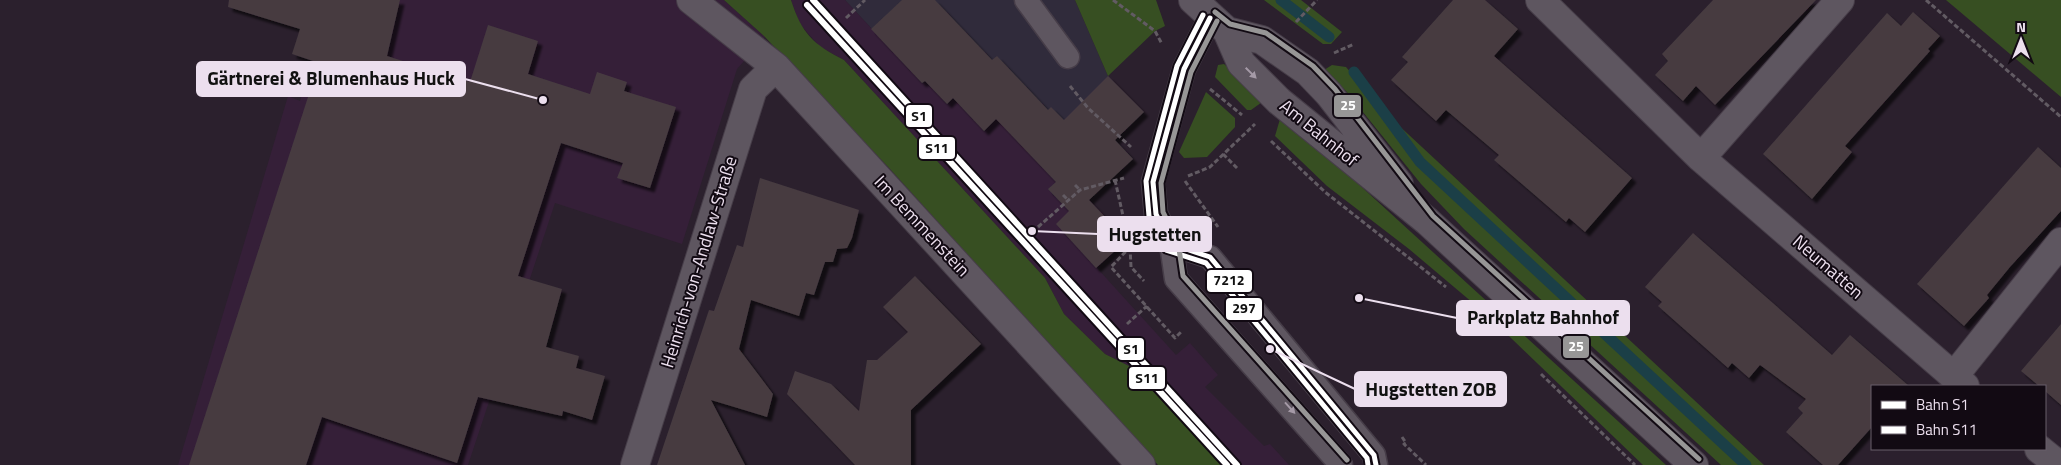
<svg xmlns="http://www.w3.org/2000/svg" width="2061" height="465" font-family="'Titillium Web',sans-serif">
<style>
.commercial{fill:#302b3b}
.built{fill:#351f38}
.green{fill:#374f22}
.lines{fill:none;stroke-linecap:round;stroke-linejoin:round}
.stream{stroke:#1b3f47;stroke-width:11}
.building{fill:#463b40;filter:url(#shadow)}
.service-casing{stroke:#463d48;stroke-width:25}
.minor-casing{stroke:#463d48;stroke-width:30}
.secondary-casing{stroke:#463d48;stroke-width:30}
.path{stroke:#625b63;stroke-width:3;stroke-dasharray:5 2.5;stroke-linecap:butt}
.service{stroke:#5e5660;stroke-width:22}
.minor{stroke:#5e5660;stroke-width:28}
.secondary{stroke:#5e5660;stroke-width:28}
.bus-1-casing{stroke:#120a13;stroke-width:9}
.bus-2-casing{stroke:#120a13;stroke-width:9}
.bus-3-casing{stroke:#120a13;stroke-width:9}
.bus-1{stroke:#fff;stroke-width:5}
.bus-2{stroke:#fff;stroke-width:5}
.bus-3{stroke:#979696;stroke-width:5}
.rail-1-casing{stroke:#120a13;stroke-width:10}
.rail-2-casing{stroke:#120a13;stroke-width:10}
.rail-1{stroke:#fff;stroke-width:6}
.rail-2{stroke:#fff;stroke-width:6}
.oneway{fill:#a59aa7}
.labels{text-anchor:middle;stroke-width:4;stroke-linejoin:round;paint-order:stroke}
.street-label{font-size:18px;fill:#ecdfee;stroke:#120a13}
.leader{fill:none;stroke:#ecdfee;stroke-width:2}
.callout-dot{fill:#ecdfee;stroke:#120a13;stroke-width:2}
.callout{fill:#ecdfee;stroke:#ecdfee;stroke-width:2}
.callout-label{font-size:19px;text-anchor:middle;font-weight:bold;fill:#111}
.line-badge{stroke:#120a13;stroke-width:2}
.badge-label{font-size:14px;text-anchor:middle;font-weight:bold;fill:#fff}
.pale-badge-label{font-size:14px;text-anchor:middle;font-weight:bold;fill:#111}
</style>
<defs>
<filter id="shadow"><feDropShadow dx="4.5" dy="4.5" stdDeviation="1" flood-color="#0009"/></filter>
</defs>
<rect width="100%" height="100%" fill="#2b202d"/>
<path class="commercial" d="M845 0H1075L1108 76 1144 112 1115 140 1133 159 1056 224 984 131 953 99 947 104 925 81 922 83Z"/>
<path class="built" d="M332 0H724L765 37 737 69 682 244 555 203 468 465H178L288 96 300 101Z
M791 0H845L922 83 925 81 947 104 953 98 984 131 997 118 1056 182 1048 189 1058 200 1086 196 1127 240 1097 268 1176 355 1190 343 1218 375 1205 387 1264 446 1270 444 1289 465H1221L1131 367 1105 354 1064 314 1045 278 844 60 820 47 799 23Z"/>
<path class="green" d="M724 0H791C802 34 813 44 844 60L1045 278 1064 314 1105 354 1131 367 1221 465H1158L890 169 765 37Z
M1075 0H1156L1165 26 1155 31 1108 76Z
M1264 0H1301L1342 32 1331 44H1323Z
M1946 0H2061V97Z
M1224 64 1265 100 1251 110H1247L1215 77 1218 65Z
M1332 65 1346 67 1352 74 1355 71 1394 121 1764 465H1721L1464 229 1421 184 1346 91 1324 70Z
M1206 92 1235 118V127L1207 157 1184 158 1179 152Z
M1284 116 1666 465H1643L1486 314 1409 249 1327 186 1275 136 1280 119Z"/>
<g class="lines">
<path class="stream" d="M1281 0 1329 37
M1354 72 1420 162 1746 465"/>
</g>
<path class="building" d="M229 0H400L387 56 470 82 488 25 538 41 528 74 590 94 597 72 627 82 624 91 676 107 650 188 617 178 623 163 561 143 518 276 562 289 546 347 579 356 576 368 605 376 592 420 563 411 562 416 478 397 457 463 322 417 306 465H189L319 63 292 54 300 29 228 7Z
M902 0H935L992 60 997 56 1048 110 1051 107 1064 120 1108 76 1144 112 1115 140 1133 159 1089 200 1127 240 1096 268 1056 224 1069 211 1048 189 1056 182 996 119 984 131 953 98 947 104 925 81 922 83 871 29Z
M1453 0H1485L1518 29 1494 56 1632 178 1585 232 1569 218 1566 222 1494 160 1499 155 1446 110 1436 121 1391 80 1408 62 1402 57Z
M1713 0H1816L1715 105 1696 86 1683 101 1655 75 1668 61 1662 54Z
M1913 12 1940 36 1928 49 1930 51 1845 146 1852 152 1812 199 1763 154 1887 13 1901 26Z
M2038 147 2061 168V211L2010 267 1987 295 1989 298 1964 326 1917 284Z
M760 178 859 210 852 238 847 248 837 249 833 262H825L814 295 806 293 799 316 751 300 739 349 773 394 767 417 711 400 745 465H657L709 310 714 311 737 245 743 247Z
M1693 233 1832 355 1850 335 1909 386H1872V427L1838 465H1823L1786 432 1803 413 1798 408 1806 399 1760 365 1749 378 1732 363 1728 368 1658 306 1662 302 1645 287Z
M915 276 981 344 911 410V465H855L787 394 795 371 831 384 859 411 867 360H877L908 332 883 307Z
M2061 324V405L2045 391V386H2039L2021 371Z"/>
<g class="lines">
<g class="service-casing">
<path id="service" d="M1026 0 1068 57
M1210 18 1184 69 1153 182 1156 214 1171 244 1176 279 1341 465
M1171 244 1210 257 1374 455 1376 465"/>
</g>
<g class="minor-casing">
<path id="minor" d="M691 0 776 67 1141 465
M1540 0 1701 158 1965 386
M1701 158 1840 0
M1954 376 2061 242
M2039 449 2059 465
M635 465 753 89 776 67"/>
</g>
<g class="secondary-casing">
<path id="secondary" d="M1193 0 1227 31 1262 40 1308 72 1329 94 1399 184
M1227 31 1241 63 1279 101 1427 221 1694 465"/>
</g>
<path class="path" d="M1113 0 1155 31 1162 44
M1926 0 2061 117
M846 18 865 0
M1296 22 1317 0
M1334 53 1354 44
M1070 86 1088 108 1131 147
M1210 89 1242 115
M1271 141 1325 192 1446 287
M1223 154 1237 168
M1188 176 1210 167 1255 124
M1115 180 1130 247 1111 267 1175 338 1182 331
M1185 181 1218 227
M1075 185 1080 190
M1063 195 1068 200
M1038 227 1080 190 1124 178
M1130 247 1131 267 1144 281
M1127 324 1147 306
M1541 374 1635 465
M1402 437 1406 443 1404 444 1426 465"/>
<use href="#service" class="service"/>
<use href="#minor" class="minor"/>
<use href="#secondary" class="secondary"/>
<g class="bus-1-casing">
<path id="bus-1" d="M1210 18 1184 69 1153 182 1156 214 1171 244 1210 257 1374 455 1376 465"/>
</g>
<g class="bus-2-casing">
<path id="bus-2" d="M1203 15 1177 66 1146 181 1149 216 1166 250 1206 263 1367 458 1368 465"/>
</g>
<g class="bus-3-casing">
<path id="bus-3" d="M1215 12 1230 24 1266 33 1313 66 1335 89 1433 216 1699 459
M1217 21 1191 72 1161 183 1163 212 1178 242 1183 276 1347 460"/>
</g>
<use href="#bus-1" class="bus-1"/>
<use href="#bus-2" class="bus-2"/>
<use href="#bus-3" class="bus-3"/>
<g class="rail-1-casing">
<path id="rail-1" d="M813 0 1237 465"/>
</g>
<g class="rail-2-casing">
<path id="rail-2" d="M807 5 1227 465"/>
</g>
<use href="#rail-1" class="rail-1"/>
<use href="#rail-2" class="rail-2"/>
</g>
<defs><path id="oneway-solid" d="M-6-.8H1V-3.2L6.5 0L1 3.2V.8H-6Z" transform="scale(1.25)"/></defs>
<g class="oneway">
<use href="#oneway-solid" transform="translate(1251 73) rotate(45)"/>
<use href="#oneway-solid" transform="translate(1290 408) rotate(48)"/>
</g>
<g class="labels">
<g class="street-label">
<text transform="translate(1319 133) rotate(39)" y="6">Am Bahnhof</text>
<text transform="translate(922 226) rotate(47)" y="6">Im Bemmenstein</text>
<text transform="translate(699 262) rotate(-73)" y="6">Heinrich-von-Andlaw-Straße</text>
<text transform="translate(1828 267) rotate(41)" y="6">Neumatten</text>
</g>
</g>
<path class="leader" d="M543 100L465 79M1032 231L1098 234M1359 298L1457 318M1270 349L1355 389"/>
<g class="callout-dot">
<circle cx="543" cy="100" r="5"/>
<circle cx="1032" cy="231" r="5"/>
<circle cx="1359" cy="298" r="5"/>
<circle cx="1270" cy="349" r="5"/>
</g>
<g class="callout">
<rect x="197" y="62" width="268" height="34" rx="5"/>
<rect x="1098" y="217" width="113" height="34" rx="5"/>
<rect x="1457" y="301" width="172" height="34" rx="5"/>
<rect x="1355" y="372" width="151" height="34" rx="5"/>
</g>
<g class="callout-label">
<text x="331" y="85">Gärtnerei &amp; Blumenhaus Huck</text>
<text x="1155" y="241">Hugstetten</text>
<text x="1543" y="324">Parkplatz Bahnhof</text>
<text x="1431" y="396">Hugstetten ZOB</text>
</g>
<g class="line-badge">
<rect x="1333" y="94" width="29" height="24" rx="5" fill="#979696"/>
<rect x="905" y="104" width="28" height="24" rx="5" fill="#fff"/>
<rect x="918" y="136" width="38" height="24" rx="5" fill="#fff"/>
<rect x="1206" y="269" width="47" height="24" rx="5" fill="#fff"/>
<rect x="1225" y="297" width="38" height="24" rx="5" fill="#fff"/>
<rect x="1562" y="335" width="28" height="24" rx="5" fill="#979696"/>
<rect x="1117" y="337" width="28" height="24" rx="5" fill="#fff"/>
<rect x="1128" y="366" width="38" height="24" rx="5" fill="#fff"/>
</g>
<g class="badge-label">
<text x="1348" y="110">25</text>
<text x="1576" y="351">25</text>
</g>
<g class="pale-badge-label">
<text x="919" y="121">S1</text>
<text x="937" y="153">S11</text>
<text x="1229" y="285">7212</text>
<text x="1244" y="313">297</text>
<text x="1131" y="354">S1</text>
<text x="1147" y="383">S11</text>
</g>
<rect x="1871" y="385" width="175" height="65" fill="#120a13" stroke="#695f6b"/>
<rect x="1881" y="401" width="25" height="8" fill="#ffffff" stroke="#695f6b"/>
<text x="1916" y="410" font-size="15" fill="#ecdfee">Bahn S1</text>
<rect x="1881" y="426" width="25" height="8" fill="#ffffff" stroke="#695f6b"/>
<text x="1916" y="435" font-size="15" fill="#ecdfee">Bahn S11</text>
<g transform="translate(2021 40)" stroke="#120a13" stroke-width="4" paint-order="stroke">
<path d="M0-4L9 19L0 12L-9 19Z" fill="#ecdfee"/>
<text y="-8" font-size="14" font-weight="bold" text-anchor="middle" fill="#ecdfee">N</text>
</g>
</svg>
